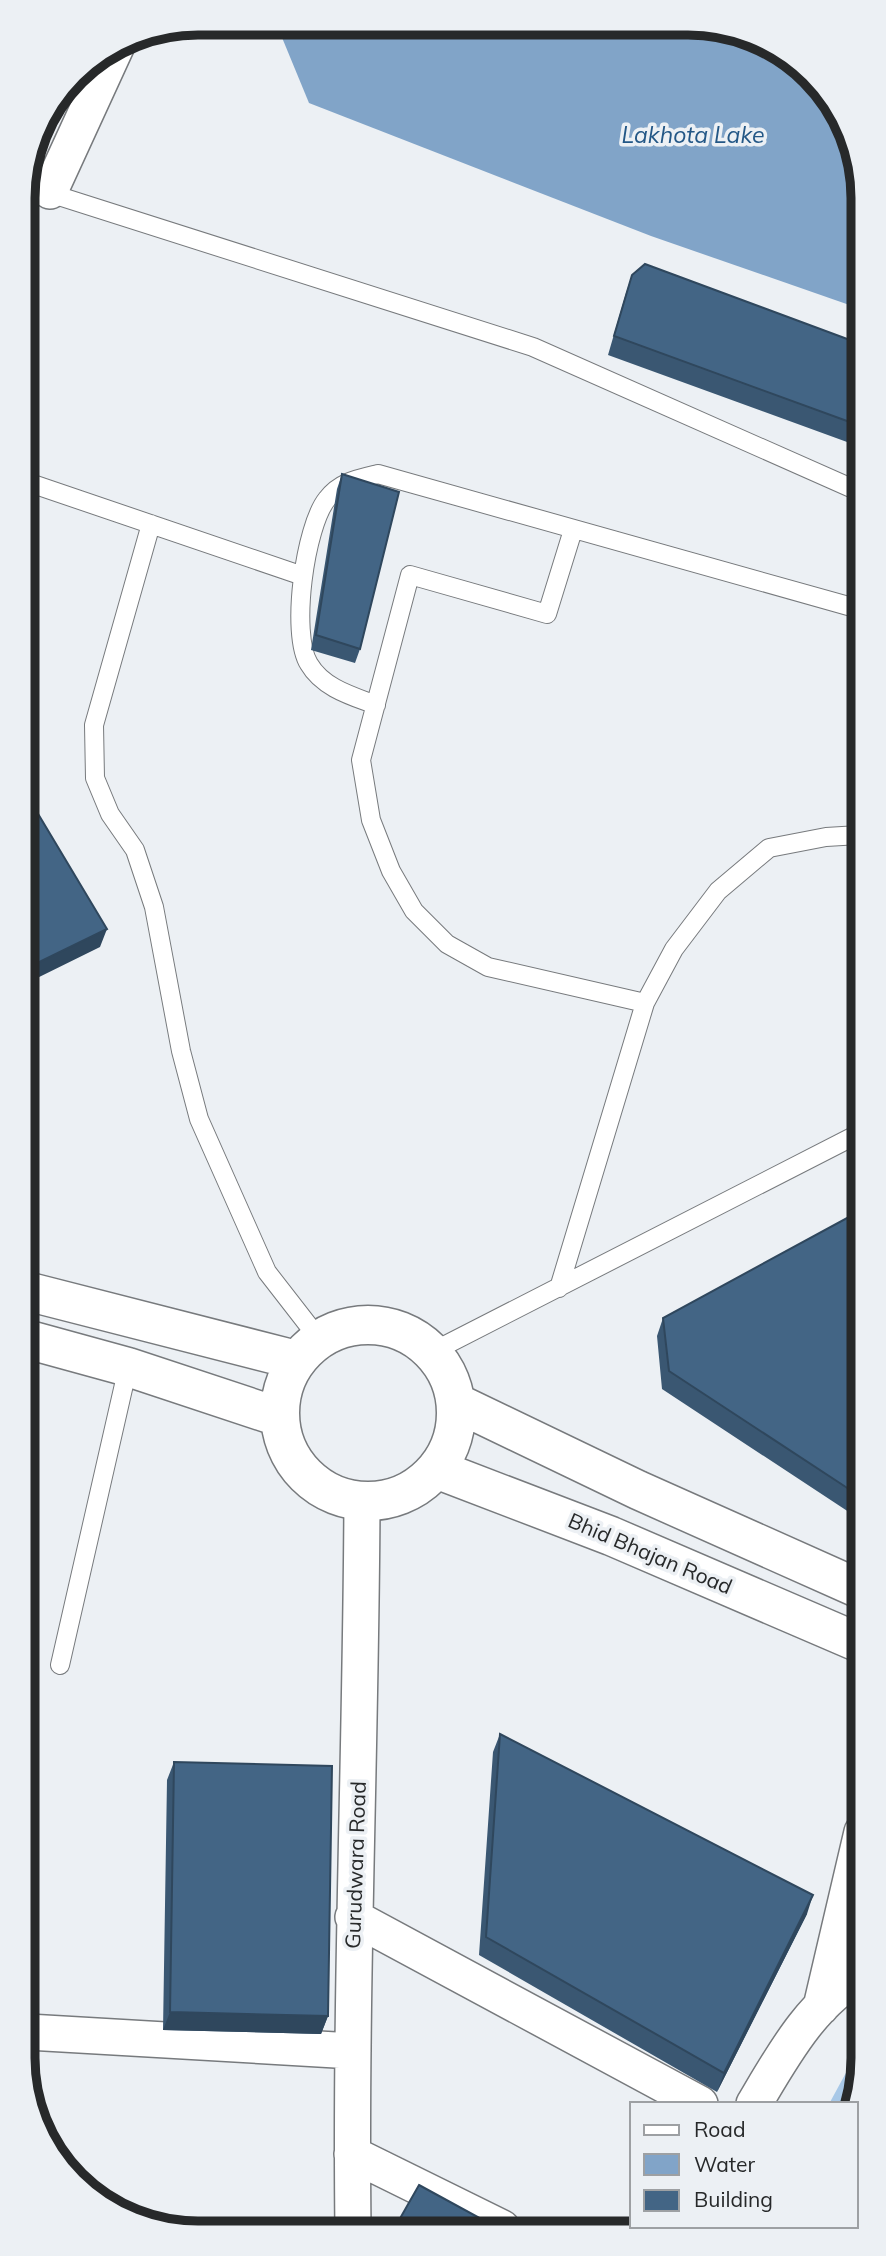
<svg xmlns="http://www.w3.org/2000/svg" width="886" height="2256" font-family="Mulish,sans-serif">
<style>
.green{fill:#a8c8e7}
.water{fill:#81a4c8}
.lines{fill:none;stroke-linecap:round;stroke-linejoin:round}
.service-casing{stroke:#777a7d;stroke-width:20}
.minor-casing{stroke:#777a7d;stroke-width:38}
.secondary-casing{stroke:#777a7d;stroke-width:41}
.service{stroke:#fff;stroke-width:18}
.minor{stroke:#fff;stroke-width:35}
.secondary{stroke:#fff;stroke-width:38}
.wall{fill:#3a5772}
.shaded-wall{fill:#2f475d}
.building{fill:#436585;stroke:#2f475d;stroke-width:2}
.labels{text-anchor:middle;stroke-width:7;stroke-linejoin:round;paint-order:stroke}
.street-label{font-size:21px;fill:#27292a;stroke:#ecf0f4}
.water-label{font-size:23px;font-style:italic;fill:#235786;stroke:#ecf0f4}
.rim{fill:none;stroke:#27292a;stroke-width:9}
</style>
<rect width="100%" height="100%" fill="#ecf0f4"/>
<path class="green" d="M70 83 43 147 34 145 41 120Z
M863 2060V2069L850 2104H829L848 2069Z"/>
<path class="water" d="M276 23 722 26 812 74 857 153 858 308 651 236 309 103Z"/>
<g class="lines">
<g class="service-casing">
<path id="service" d="M24 185 533 347 858 491
M24 481 303 576
M151 524 94 725 95 778 110 814 135 850 154 907 181 1051 199 1119 267 1272 319 1339
M573 530 547 614 410 575 361 760 371 820 391 871 414 911 447 944 488 967 645 1003
M376 705C352 696 323 688 309 664 290 634 305 526 327 499 340 482 357 479 378 474L859 609
M559 1288 645 1003 674 949 718 891 769 848 826 837 859 835
M432 1352 860 1133
M60 1665 128 1367"/>
</g>
<g class="minor-casing">
<path id="minor" d="M50 191 117 45
M353 1917 700 2104
M821 2007 862 1832
M28 2032 353 2051
M754 2104C782 2057 812 2001 863 1974
M352 2154 502 2228
M690 2228V2226
M353 2229C350 1986 361 1744 362 1501"/>
</g>
<g class="secondary-casing">
<path id="secondary" d="M26 1291 296 1360
M280 1413a88 88 0 1 1 176 0a88 88 0 1 1-176 0Z
M26 1339 128 1367 279 1417
M457 1403 638 1490 862 1590
M436 1469 611 1536 862 1644"/>
</g>
<use href="#service" class="service"/>
<use href="#minor" class="minor"/>
<use href="#secondary" class="secondary"/>
</g>
<path class="wall" d="M632 275 858 343V446L608 355 626 293Z
M342 474 360 649 355 663 311 650 337 489Z
M860 1211 861 1520 662 1389 657 1336 663 1318Z
M500 1734 807 1914 717 2092 479 1955 493 1752Z
M174 1762 328 2016 321 2034 163 2030 167 1780Z"/>
<path class="shaded-wall" d="M107 929 100 947 25 984V969Z
M813 1895 807 1914 717 2092 724 2073Z
M170 2012 328 2016 321 2034 163 2030Z"/>
<path class="building" d="M645 264 858 343V425L614 336 632 275Z
M342 474 399 492 360 649 316 635Z
M25 792 107 929 25 969Z
M860 1211 861 1497 669 1371 663 1318Z
M500 1734 813 1895 724 2073 486 1937Z
M174 1762 332 1766 328 2016 170 2012Z
M419 2185 498 2228 394 2229Z"/>
<g class="labels">
<g class="street-label">
<text transform="translate(650 1554) rotate(23)" y="7">Bhid Bhajan Road</text>
<text transform="translate(356 1865) rotate(-88)" y="7">Gurudwara Road</text>
</g>
<g class="water-label">
<text x="693" y="143">Lakhota Lake</text>
</g>
</g>
<path d="M0 0H886V2256H0ZM198 35H688A163 163 0 0 1 851 198V2058A163 163 0 0 1 688 2221H198A163 163 0 0 1 35 2058V198A163 163 0 0 1 198 35Z" fill="#ecf0f4" fill-rule="evenodd"/>
<path class="rim" d="M198 35H688A163 163 0 0 1 851 198V2058A163 163 0 0 1 688 2221H198A163 163 0 0 1 35 2058V198A163 163 0 0 1 198 35Z"/>
<rect x="630" y="2102" width="228" height="126" fill="#ecf0f4" stroke="#9da0a3" stroke-width="2"/>
<rect x="644" y="2125" width="35" height="10" fill="#ffffff" stroke="#9da0a3" stroke-width="2"/>
<text x="694" y="2137" font-size="21" fill="#27292a">Road</text>
<rect x="644" y="2154" width="35" height="21" fill="#81a4c8" stroke="#9da0a3" stroke-width="2"/>
<text x="694" y="2172" font-size="21" fill="#27292a">Water</text>
<rect x="644" y="2190" width="35" height="21" fill="#436585" stroke="#9da0a3" stroke-width="2"/>
<text x="694" y="2207" font-size="21" fill="#27292a">Building</text>
</svg>
